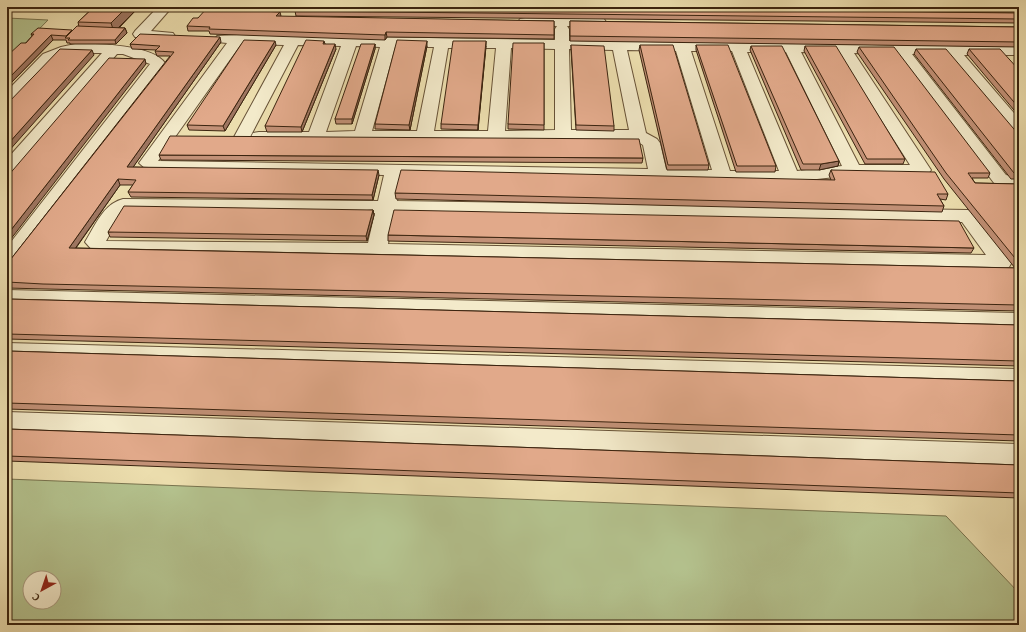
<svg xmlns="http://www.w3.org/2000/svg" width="1026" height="632" font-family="'Gentium Book Plus',serif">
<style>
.green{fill:#b4c28e;stroke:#78734e;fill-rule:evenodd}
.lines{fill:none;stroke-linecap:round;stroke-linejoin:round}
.minor-casing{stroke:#675237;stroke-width:2}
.minor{fill:#f3eaca;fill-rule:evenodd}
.wall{fill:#c29177;stroke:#3b240f}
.shaded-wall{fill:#9e7661;stroke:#3b240f}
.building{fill:#e1a98a;stroke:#3b240f}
</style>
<rect width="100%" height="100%" fill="#ecdeae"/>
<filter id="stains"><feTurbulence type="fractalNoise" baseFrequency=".005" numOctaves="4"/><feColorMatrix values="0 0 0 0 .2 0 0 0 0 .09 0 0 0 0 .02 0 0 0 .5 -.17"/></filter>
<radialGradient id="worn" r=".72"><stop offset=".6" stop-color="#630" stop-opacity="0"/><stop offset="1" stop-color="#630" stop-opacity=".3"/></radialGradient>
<path class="green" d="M7 18 48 20 7 62Z
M7 479 946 516 1019 593V625H7ZM30 578H54V602H30Z"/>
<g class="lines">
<g class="minor-casing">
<path id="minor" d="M158 7H172L151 31 173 33 175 36 173 39 168 40 135 37 133 34 135 31Z
M525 18H599L604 19 606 22 604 25 599 26H567L569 29V41L1019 47V55H964L1019 119V134L1013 133 948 54H912L1006 175 1019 178V188L994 183 897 54 854 53 931 170 928 174 922 175H853L790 182 402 176 397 201 968 210 975 212 1012 262 1009 267 1002 269 377 256 100 253 93 251 85 242C95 226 103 204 123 199L378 201 384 175 153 171 147 170 139 163 227 43 217 42 215 39 217 36 237 35 555 40V29L557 26 520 25 518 22 520 19ZM241 44 284 45 234 137 236 141 242 142 248 141 250 137 298 45 341 46 309 132H259L253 133 251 137 253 141 259 142 634 140 643 145 648 169 158 161ZM356 46 380 47 355 131 326 132ZM395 47H434L417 131H372ZM448 48H496L488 131H434ZM511 48 555 49V130L505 131ZM569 49 613 50 629 130H571ZM627 50 676 51 712 170 666 169 660 143 657 139 646 133ZM691 51H732L779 171H730ZM747 52H786L842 166 797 171ZM801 52 839 53 910 165H859ZM127 211 375 213 368 243 106 241 121 215ZM394 213 962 222 986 255 388 244Z
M75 44C96 43 153 45 165 63L14 266 7 268V247L150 64 123 54H117L13 174 7 175V159L102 53H75L53 60 13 103 7 105V91L43 54 61 47Z
M7 290 1019 313V329L7 304Z
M7 343 1019 369V387L7 359Z
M7 412 1019 444V466L7 432Z"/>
</g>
<use href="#minor" class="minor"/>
</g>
<path class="wall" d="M33 7H55L53 9 33 8Z
M94 7H138V8L119 28H125L127 33 116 44H70V43H67L66 40H53L7 87V56L26 43 32 36 31 34 73 31 79 27 78 22Z
M295 11 1019 13V23L296 16Z
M281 16 280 17 554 21V39L387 37 385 40 210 34 209 31H188L187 26 198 18Z
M570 21 1019 27V47L570 41Z
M324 41 325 44 336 49 302 132H267L265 126Z
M221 42 133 167 379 175 373 200 131 197 128 192 133 185H120L76 248 1015 268 944 179 857 52 859 47 990 173 988 178H972L975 183 1019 184V311L46 289 7 288V264L170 56H157L155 51 156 50 132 49 130 44Z
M544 43V130L508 129V124Z
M375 44V49L352 124H336L335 119Z
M276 45 225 131 189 130 187 125Z
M571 45 614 126V131L576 130 571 50Z
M640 45 709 165 708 170H667L639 50Z
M696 45 776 166 775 172H736L696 50Z
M427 46 410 130 375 129V124Z
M486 46 478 130 441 129V124Z
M751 46 839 161 838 166 819 170H801L750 50Z
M805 46 905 159 903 164H865L804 51Z
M916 49 1019 135V179H1011L914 54Z
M969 49 1019 70V116L967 54Z
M159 155 643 158 642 163 161 160Z
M831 170 948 194 946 200 940 199 944 206 942 212 396 199 395 193 831 180 829 175Z
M373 210 374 215 367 241 110 237 108 232Z
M388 235 974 248 971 253 388 241Z
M7 299 1019 325V366L7 339Z
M7 351 1019 381V441L7 409Z
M7 429 1019 465V498L7 461Z"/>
<path class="shaded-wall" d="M127 7H138V8L114 32 111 23Z
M280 12 281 16 277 21 276 16Z
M125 28 127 33 116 44 115 40Z
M72 30 74 34 67 38 66 36Z
M386 32 387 37 385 40V35Z
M51 35 53 40 7 87V80Z
M220 37 221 42 129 173 127 167Z
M275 41 276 45 225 131 223 126Z
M427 41V46L410 130 409 125Z
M486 41V46L478 130V125Z
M335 44 336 49 302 132 301 127Z
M375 44V49L352 124V119Z
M92 50 94 55 7 153V145Z
M145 59 146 64 7 244V235Z
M839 161 838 166 819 170 821 164Z
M378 170 379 175 373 200 372 195Z
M118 179 120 185 72 253 69 248Z
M373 210 374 215 367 241 366 236Z"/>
<path class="building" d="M94 7H127L111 23 78 22Z
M297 7H469L1019 13V19L295 11Z
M207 8 280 12 276 16 554 21V35L386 32 385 35 209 29 210 27 187 26 193 18H198Z
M570 21 1019 27V42L570 36Z
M77 26 125 28 115 40H68L70 38H65Z
M38 28 72 30 66 36 51 35 7 80V56L21 43H26L34 34H31Z
M140 34 220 37 127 167 378 170 372 195 128 192 136 180 118 179 69 248 1019 268V305L43 284 7 282V264L174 52 155 51 160 46 130 44Z
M244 40 275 41 223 126 187 125Z
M306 40 324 41 323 44H335L301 127 265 126Z
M397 40 427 41 409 125 375 124Z
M453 41H486L478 125 441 124Z
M513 43H544V125L508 124Z
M361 44H375L352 119H335Z
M571 45 604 46 614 126 576 125Z
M640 45H673L709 165H668Z
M696 45H728L776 166H737Z
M751 46H782L839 161 821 164H803Z
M805 46H836L905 159H867Z
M859 47H894L990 173H968L975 183 1019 184V263L946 173Z
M60 49 92 50 7 145V104Z
M916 49H946L1019 135V173H1014Z
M969 49H1000L1019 70V108Z
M109 58 145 59 7 235V177Z
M170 136 639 139 643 158 159 155Z
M401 170 835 180 831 170 935 172 948 194H937L944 206 395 193Z
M124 206 373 210 366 236 108 232Z
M394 210 959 221 974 248 388 235Z
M7 299 1019 325V361L7 334Z
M7 351 1019 381V435L7 403Z
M7 429 1019 465V493L7 456Z"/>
<rect width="1026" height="632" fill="none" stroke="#ecdeae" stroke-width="24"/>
<rect x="8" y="8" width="1010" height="616" fill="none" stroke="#3b240f" stroke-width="2"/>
<rect x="12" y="12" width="1002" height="608" fill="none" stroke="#3b240f"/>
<g transform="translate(42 590) rotate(220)"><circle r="19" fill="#f3eaca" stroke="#a99b7f"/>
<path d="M0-3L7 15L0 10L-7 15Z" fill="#8f2418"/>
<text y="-6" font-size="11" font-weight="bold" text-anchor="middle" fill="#3b240f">С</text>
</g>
<rect width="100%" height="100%" filter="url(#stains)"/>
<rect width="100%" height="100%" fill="url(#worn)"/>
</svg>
